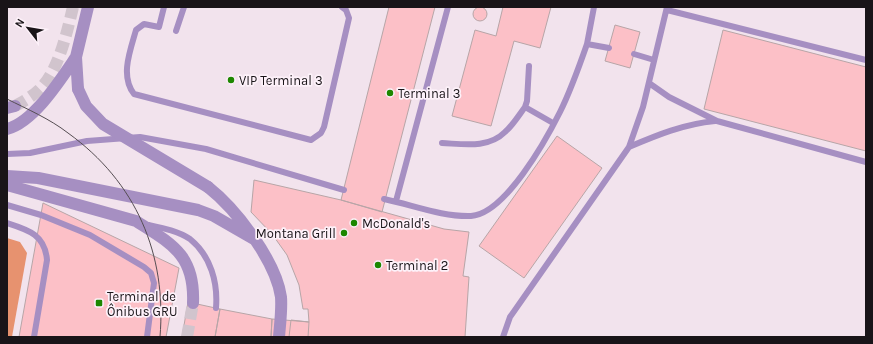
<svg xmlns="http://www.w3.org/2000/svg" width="873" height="344" font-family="Karla,sans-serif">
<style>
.forest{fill:#e7926f}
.building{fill:#fcc0c7;stroke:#b7a5a7}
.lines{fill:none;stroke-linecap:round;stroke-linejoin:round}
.street-tunnel{stroke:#d1c4cd;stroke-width:12;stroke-dasharray:12 6;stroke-linecap:butt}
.lane{stroke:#a68fc2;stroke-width:6}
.street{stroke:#a68fc2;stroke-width:12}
.tram{stroke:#554d52;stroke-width:1}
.street-bridge{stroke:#a68fc2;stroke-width:12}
.poi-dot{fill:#1d8700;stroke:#fdf1f9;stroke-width:1.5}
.labels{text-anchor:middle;stroke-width:3.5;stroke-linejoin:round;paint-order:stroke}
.poi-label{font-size:13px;fill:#191418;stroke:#fdf1f9;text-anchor:start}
</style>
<rect width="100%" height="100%" fill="#f2e3ed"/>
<path class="forest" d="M7 238 20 242 27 253 12 337H7Z"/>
<path class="building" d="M389 7H435L382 212 341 200Z
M503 7H551L540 48 514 41 491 126 452 116 475 30 496 36Z
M473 14a7 7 0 1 1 14 0a7 7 0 1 1-14 0Z
M615 25 640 32 630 68 605 61Z
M723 30 866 67V151L704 109Z
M557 136 602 168 524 278 479 246Z
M254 180 341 200 444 229 469 232 463 276 469 277 465 337H271L272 319 309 322 308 309H303L299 285 287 255 272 234 251 212Z
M43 203 179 268 166 337H19Z
M188 302 220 309 215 337H182Z
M220 309 272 319 271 337H215Z
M291 320 309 322 308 337H289Z"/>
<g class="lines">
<path class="street-tunnel" d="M15 106C24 101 33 96 41 88 59 69 67 32 73 7
M187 337 193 303"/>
<path class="lane" d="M164 7 159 27 144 24 136 30C130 51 120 76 134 94L311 140 321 133 324 127 349 18 346 10 342 7
M667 10 866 60
M176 31 184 7
M587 44 594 7
M634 54 654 60
M649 83 669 97 717 121 866 162
M525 107 527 101 529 66
M442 143C463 144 488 149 505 132 513 125 519 115 525 107L553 123
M629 147C657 135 684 124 715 121
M7 154 30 153 87 141 140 137 206 149 344 190
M384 199C413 205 442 217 471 216 505 214 546 140 560 112 571 90 579 67 587 44L609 48
M396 201 448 7
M7 205 41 215 90 235 144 267 151 273 154 283 147 337
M7 223C29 230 45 235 47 260L34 337
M149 225C163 228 178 231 190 239 211 256 218 283 216 308
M503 337 510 317 629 147 643 107 667 7"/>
<path class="street" d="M78 89 76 57 88 7
M7 108 15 106
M7 129C34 122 61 79 76 57
M7 176 38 178 198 210 214 216 254 239
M7 185 136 221C172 244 195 255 193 303
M208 187C236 209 276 261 281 297 282 310 280 324 279 337"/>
<path class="tram" d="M7 99C27 109 50 119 68 133 136 182 167 254 160 337"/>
<path class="street-bridge" d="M78 89 86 106 103 124 208 187"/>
</g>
<g class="poi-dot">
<circle cx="231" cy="80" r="4"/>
<circle cx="390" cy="93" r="4"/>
<circle cx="354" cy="223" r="4"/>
<circle cx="344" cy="233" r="4"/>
<circle cx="378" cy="265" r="4"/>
<rect x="95" y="299" width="8" height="8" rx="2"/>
</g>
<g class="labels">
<g class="poi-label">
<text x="239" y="85">VIP Terminal 3</text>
<text x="398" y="98">Terminal 3</text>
<text x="362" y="228">McDonald's</text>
<text x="336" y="238" text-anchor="end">Montana Grill</text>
<text x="386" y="270">Terminal 2</text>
<text x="107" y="301">Terminal de<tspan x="107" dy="15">Ônibus GRU</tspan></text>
</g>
</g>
<rect width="873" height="344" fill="none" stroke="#191418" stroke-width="16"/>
<g transform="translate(28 28) rotate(301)" stroke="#fdf1f9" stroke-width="3" paint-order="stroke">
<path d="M0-3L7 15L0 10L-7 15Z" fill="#191418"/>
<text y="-6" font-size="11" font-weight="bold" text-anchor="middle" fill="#191418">N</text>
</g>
</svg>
